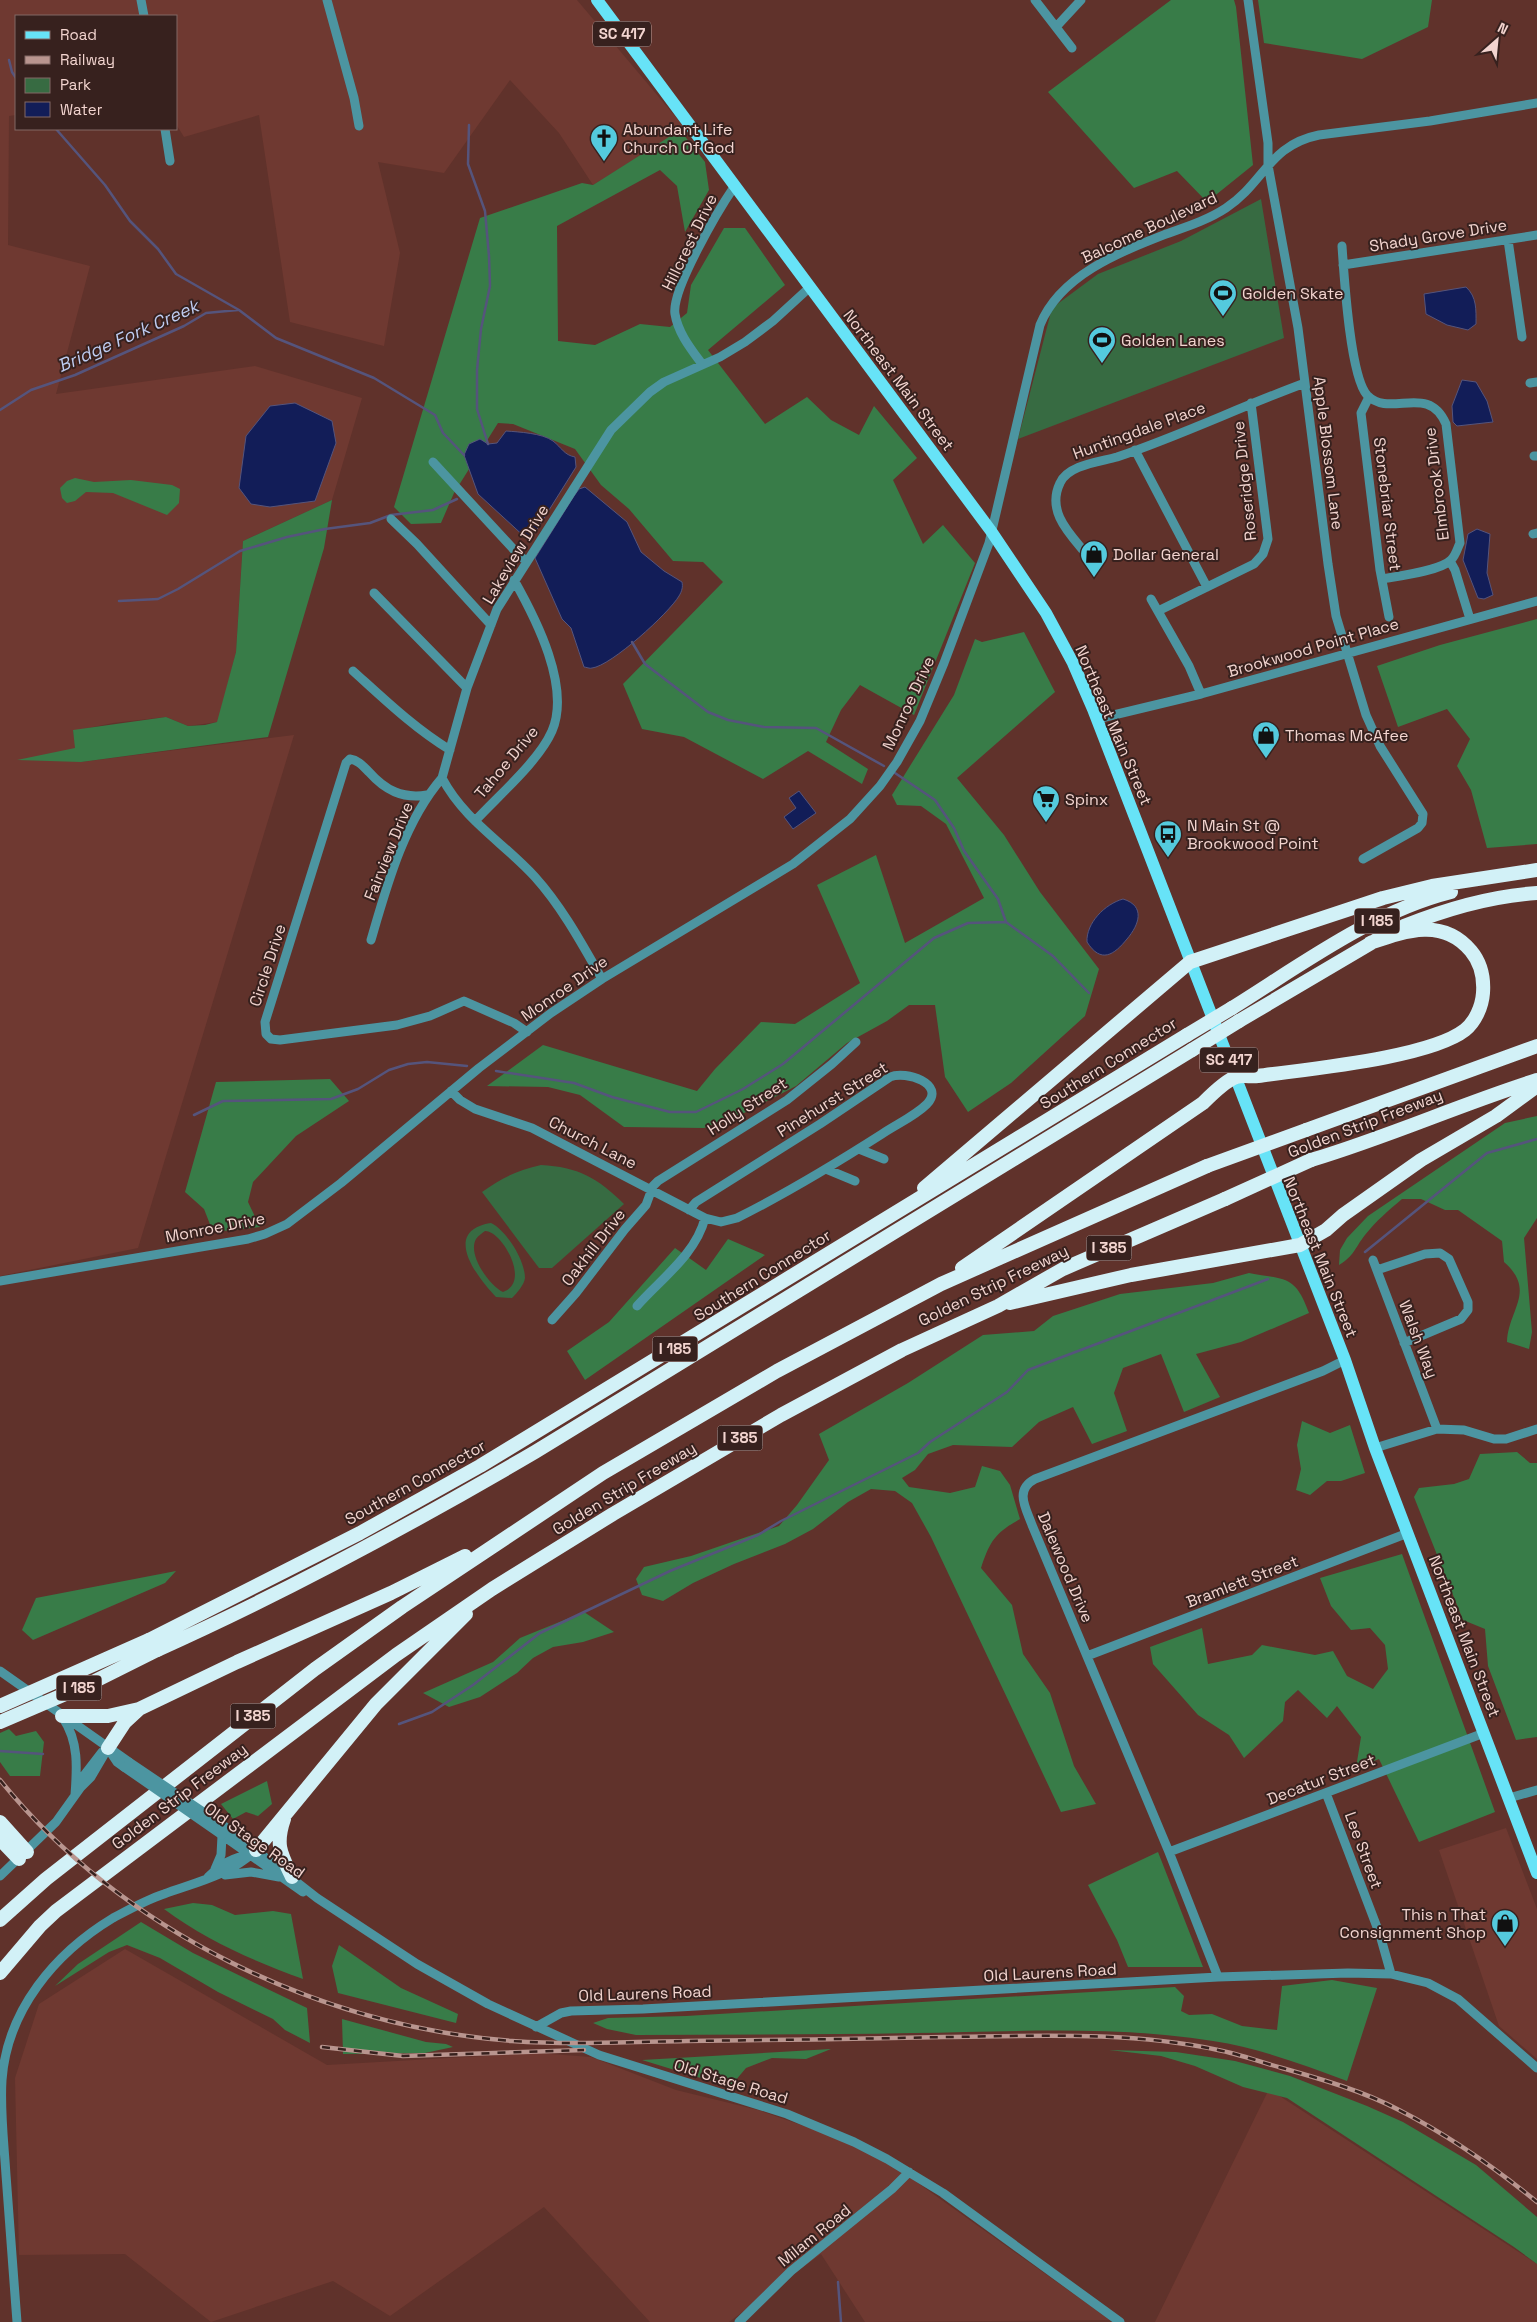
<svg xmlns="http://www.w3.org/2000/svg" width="1537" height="2322" font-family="'Space Grotesk',sans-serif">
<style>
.built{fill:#6f3931}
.green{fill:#376b42;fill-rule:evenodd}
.forest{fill:#387c48}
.water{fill:#121d58;stroke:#55547c}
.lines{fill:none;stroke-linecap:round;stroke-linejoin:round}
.stream{stroke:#55547c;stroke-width:2.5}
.minor{stroke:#4c95a1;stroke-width:9}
.major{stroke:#67e3f7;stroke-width:12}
.highway{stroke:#d2f1f7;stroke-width:14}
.rail-casing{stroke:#b9958f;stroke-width:4.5}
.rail{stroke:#37211e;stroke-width:2.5;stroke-dasharray:8;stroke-linecap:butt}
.minor-bridge{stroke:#4c95a1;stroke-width:9}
.highway-bridge{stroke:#d2f1f7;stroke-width:14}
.labels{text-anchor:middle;stroke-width:4;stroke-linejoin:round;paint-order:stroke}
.shield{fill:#37211e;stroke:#ba9e9a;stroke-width:1}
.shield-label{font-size:15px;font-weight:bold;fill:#f2d4cf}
.poi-label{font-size:16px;fill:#f2d4cf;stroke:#37211e;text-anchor:start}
.street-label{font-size:16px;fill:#f2d4cf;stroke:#37211e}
.water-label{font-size:18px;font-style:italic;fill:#beccf1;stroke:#37211e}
</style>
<rect width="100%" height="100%" fill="#60322b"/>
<path class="built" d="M0 0H577L685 128 593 185 559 133 510 80 444 173 378 162 400 253 384 346 290 322 259 115 184 137 176 124V16H16V115L9 116 8 245 90 266 56 394 255 366 362 398 332 500 243 541 236 652 218 722 188 726 166 717 113 723 73 731 76 748 81 762 294 735 138 1248 0 1276Z
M1506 1828 1537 1909V2059L1499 2026 1439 1850Z
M125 1949 327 2065 536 2053 591 2057 676 2090 758 2110 853 2143 908 2176 1110 2320 865 2322 821 2254 729 2322H650L544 2207 390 2316 333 2281 211 2322 125 2254 19 2255 15 2078 39 2004Z
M1269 2089 1537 2264V2322H1155Z"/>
<path class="green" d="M1261 199 1284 338 1018 439 1052 308 1098 274 1181 241Z
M541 1165C578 1167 598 1178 624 1204L552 1268H539L482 1192C501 1178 518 1170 541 1165Z
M491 1223C506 1230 525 1260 525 1278 524 1285 517 1293 512 1298L496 1297C477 1277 441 1231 491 1223ZM485 1231C501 1230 532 1282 503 1292 490 1286 467 1255 476 1239 478 1236 482 1233 485 1231Z"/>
<path class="forest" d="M1171 0H1234L1236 7 1253 165 1207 202 1177 171 1134 188 1048 92Z
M1258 0H1432L1428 27 1362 59 1264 43Z
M680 130 705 162 709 190 685 232 677 186 660 170 557 226 558 341 595 345 640 324 670 327 687 313 691 285 724 228H745L785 285 708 350 765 424 807 397 831 420 859 435 874 406 917 458 893 480 923 544 943 525 975 563 914 715 860 685 841 710 826 742 868 769 862 784 808 751 763 779 684 737 642 729 623 684 723 582 703 562 673 561 629 509 601 485 575 449 513 424 498 423 454 493 441 523 411 524 394 507 480 218 582 183 593 185Z
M75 478 94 482 131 480 172 485 180 489 179 503 167 515 113 493 86 492 75 501 67 503 62 498 60 488 67 481Z
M332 500 324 548 268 737 81 762 17 760 75 748 73 730 166 717 188 726 205 725 217 722 236 652 243 541Z
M1537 619V844L1487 848 1471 790 1457 766 1470 739 1447 709 1398 727 1377 666 1440 645Z
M1024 632 1055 692 957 778 1004 835 1040 892 1099 969 1085 1016 1011 1083 968 1112 945 1077 935 1005H909L887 1021 847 1043 796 1086 744 1113 704 1128 624 1127 580 1095 548 1087 487 1086 543 1045 697 1091 715 1069 761 1022 795 1024 860 983 817 885 876 855 905 943 984 898 946 824 921 806 897 805 892 795 954 695 975 639 982 642Z
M330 1079 349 1101 296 1136 253 1182 248 1202 260 1227 213 1232 204 1209 185 1192 216 1082Z
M1537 1116V1218L1524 1238 1532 1332 1529 1349 1507 1342C1508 1310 1537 1291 1504 1262L1502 1241 1458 1210H1445L1421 1199H1402C1389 1210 1376 1221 1365 1235 1354 1249 1355 1255 1339 1265L1340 1250 1347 1238 1368 1216 1505 1123Z
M728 1239 765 1255 585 1380 567 1351 609 1322 675 1248 706 1270Z
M1249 1273C1285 1280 1295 1274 1309 1313L1241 1342 1196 1354 1220 1397 1184 1412 1161 1354 1123 1368 1114 1393 1127 1431 1092 1444 1073 1407 1039 1422 1012 1447 953 1445 928 1454 915 1470 902 1478 909 1487 950 1493 975 1487 982 1466 1000 1471 1010 1485 1020 1519C995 1533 990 1541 981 1568L1012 1605 1023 1654 1050 1693 1074 1766 1096 1804 1061 1812 931 1537 912 1503 895 1491 871 1489 848 1502 813 1529 785 1544 734 1564 693 1583 663 1601 642 1595 636 1579 644 1567 691 1556 779 1526 797 1505 829 1460 819 1434 908 1383 983 1335 1034 1331 1053 1316 1120 1294 1213 1283Z
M1302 1421 1330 1433 1350 1425 1365 1473 1341 1481H1327L1310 1495 1296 1490 1301 1469 1297 1445Z
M1517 1452 1530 1463H1537V1737L1516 1740 1488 1666 1485 1629 1463 1620 1414 1497 1419 1488 1454 1484 1469 1479 1480 1454Z
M1402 1554 1495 1812 1419 1842 1379 1759 1356 1768 1361 1737 1337 1706 1327 1718 1298 1690 1285 1702 1283 1721 1244 1758 1229 1735 1198 1715 1153 1664 1150 1647 1202 1628 1208 1664 1252 1655 1262 1645 1315 1655 1333 1651 1347 1676 1373 1689 1388 1669 1385 1645 1370 1628 1351 1630 1331 1606 1320 1578Z
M176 1571 165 1583 33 1640 22 1630 36 1598Z
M584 1612 614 1632 583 1642 553 1647 533 1658 517 1673 480 1697 449 1707 423 1693 493 1662 520 1638Z
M9 1729 16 1736 36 1731 44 1742 40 1776H10L0 1762V1733Z
M267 1781 272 1804 258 1816 246 1812 233 1819 221 1804Z
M1158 1852 1203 1967H1128L1117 1940 1088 1885Z
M193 1903 212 1905 235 1915 273 1911 291 1914 303 1979C253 1961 206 1940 164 1909Z
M141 1922 193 1953 307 2008 310 2043 285 2030 273 2019 218 1992 160 1958 127 1945 109 1952 55 1986 78 1964Z
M339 1945 401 1988 458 2014 456 2023 338 1993 332 1966Z
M1332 1980 1377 1988 1347 2081C1304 2065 1259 2048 1213 2041 1113 2025 1012 2032 912 2033 820 2035 728 2034 636 2035L607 2029 593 2023 608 2018 686 2016 1175 1987 1184 1996 1181 2011 1189 2015 1212 2014 1242 2026 1277 2030 1282 1986Z
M342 2019 426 2042 446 2044 453 2047 425 2053 343 2054Z
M831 2049 806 2059 772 2058 746 2068 730 2087 642 2060Z
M1109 2050 1176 2052 1235 2061 1290 2076 1367 2106 1403 2122 1476 2165 1537 2217V2264L1514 2247 1287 2098 1243 2087 1195 2066 1161 2056Z"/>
<path class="water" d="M1466 287C1477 297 1476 310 1476 324L1468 330 1447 325 1426 314 1424 294Z
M1462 380 1476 382 1487 401 1493 422 1457 426 1453 422 1452 406Z
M295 403 332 421 336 443 315 501 270 507 251 504 239 488 246 436 270 406Z
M506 431C519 432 542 433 553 441 562 448 564 455 575 457L576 467 534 534 527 539 478 494 464 455 469 444 480 439 488 444 497 443Z
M585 487 627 522 641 552 664 571 682 582C683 587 682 591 679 596 669 613 611 666 592 668 590 669 586 667 584 667L571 628 562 619 535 558 574 496 579 489Z
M1477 529 1490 534 1487 573 1493 595 1484 599 1478 598 1463 560 1468 534Z
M799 791 816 813 793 829 784 817 796 808 789 798Z
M1123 899C1146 906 1139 925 1127 939 1114 955 1101 964 1087 942 1086 923 1105 904 1123 899Z"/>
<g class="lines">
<path class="stream" d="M9 60 12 72 16 78
M469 125 468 164 485 211 489 256 490 286 481 329 477 370V409L488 444
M56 129 105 185 130 221 158 249 176 274 239 310 276 338 374 378 435 415 443 433 464 455
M0 410 31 390 75 375 184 326 206 313 238 310
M119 601 158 599 178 589 240 551 287 537 325 529 370 523 391 515 433 510 457 499
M632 642 645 664 708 712 728 720 764 727 816 728 884 766
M895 773 935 800 954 828 964 851 998 899 1006 922 1053 956 1089 993
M496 1071 574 1083 612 1097 670 1112H696L743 1089 783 1064 934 938 968 923 1006 922
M194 1115 223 1101 331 1099 358 1089 389 1070 408 1064 427 1062 467 1066
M1365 1252 1487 1153 1537 1139
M399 1724 432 1712 473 1685 540 1633 670 1571 758 1535 781 1521 918 1453 930 1442 1007 1392 1028 1370 1268 1279
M0 1751 43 1754
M838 2282 841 2322"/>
<path class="minor" d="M141 0 144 16
M327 0 354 98 359 126
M1035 0 1072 48
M1248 0 1268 143V165L1298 328 1328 564 1336 616 1366 715 1380 746 1423 814 1422 823 1418 828 1363 859
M1056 27 1081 0
M165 129 170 161
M1508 240 1522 337
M1342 246C1344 275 1350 376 1367 395 1390 419 1428 382 1446 424L1460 543C1457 549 1456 555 1451 560 1440 571 1399 576 1382 579
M1343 265 1537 235
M702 364C691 349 678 333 675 314 671 290 719 209 734 187
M1530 383 1537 382
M1369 397 1361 413 1380 570 1389 617
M1135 450 1207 587
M1534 456H1537
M433 462 517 553 526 561
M391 519 417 544 491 625
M1533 534 1537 533
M1083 550C1067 531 1047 510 1060 483 1068 465 1099 462 1117 457 1180 436 1242 406 1305 383
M1450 561 1455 570 1470 619
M374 593 467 688
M1151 599 1189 666 1201 694
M1158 611 1254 564 1263 554 1268 539 1251 403
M353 671C384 699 414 728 450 750
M1097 719 1201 694 1537 601
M427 795C402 799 385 790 369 772 363 766 358 760 350 759L346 763 265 1022 266 1034 271 1039 280 1040 397 1025 430 1016 464 1001 514 1023 527 1032
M475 821C498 796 539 761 552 731 571 687 536 619 514 580
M371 940C387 885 404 822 442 778
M602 979C582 944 562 907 535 877 503 842 465 821 442 778L467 688 497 609 611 430 650 392 664 382 720 357 745 342 773 321 809 288
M451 1091 460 1100 475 1109 532 1128 705 1218 721 1222 737 1218C787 1193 835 1164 882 1134 897 1124 915 1116 927 1104 946 1084 906 1070 890 1077L820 1124 696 1202 689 1210
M859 1149 884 1159
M826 1169 855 1181
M1373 1260 1437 1429
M1377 1270 1425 1254 1440 1253 1449 1259 1468 1302V1310L1461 1319 1404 1343
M0 1281 248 1239 265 1234 287 1224 341 1183 479 1068 551 1013 602 979 793 864 850 819 880 786 897 762 920 721 944 663 989 543 1040 325C1060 275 1120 252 1166 234 1186 227 1208 220 1226 208 1264 183 1269 145 1319 135L1430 121 1537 103
M637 1306C661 1279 696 1254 705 1218
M552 1320 576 1293 625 1229 646 1205 653 1186 658 1181 787 1100 832 1064 856 1042
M1375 1448 1437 1429 1464 1430 1494 1439H1506L1537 1429
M1087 1656 1408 1533
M0 1671 129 1762
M63 1718C79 1742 77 1768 75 1795
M109 1750 117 1762 124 1767
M81 1787 82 1778 102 1752
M1326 1793 1380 1935 1391 1974
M1509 1798 1537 1790
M230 1830 317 1898 417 1964 488 2004 599 2055 787 2114 854 2142 887 2159 943 2193 1120 2322
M222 1835 303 1892
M1169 1852 1484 1733
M215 1869 221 1855 222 1836
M225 1875 251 1872 279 1877
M0 1876 56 1822 81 1787 91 1777 108 1748
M208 1877C221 1865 232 1857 250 1855
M1218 1977 1169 1852 1032 1525C1026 1508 1014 1490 1035 1479L1323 1371 1345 1360
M536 2027 561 2013 571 2011 643 2009 1218 1977 1348 1973 1391 1974 1428 1983 1458 1999 1537 2068
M17 2322C13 2273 10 2224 6 2175 4 2143 0 2111 2 2080 7 2010 55 1953 113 1918 130 1909 146 1900 164 1894 197 1882 230 1875 256 1850
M739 2322 791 2271 892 2189 909 2172"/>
<path class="major" d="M597 0 991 531 1046 613 1073 663 1093 709 1345 1360 1375 1448 1537 1873"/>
<path class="highway" d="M1404 926C1446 909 1491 896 1537 893
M1232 1008C1301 965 1372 912 1451 892
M1239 1021 1378 939
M1306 1130 1537 1046
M1311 1160C1388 1137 1461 1104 1537 1080
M924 1188 1190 962 1383 898 1432 886 1537 870
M962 1268 1203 1103C1210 1096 1227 1080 1236 1077 1243 1075 1251 1077 1258 1076 1307 1069 1429 1058 1465 1030 1475 1022 1482 1007 1483 993 1484 979 1481 963 1471 951 1443 917 1405 931 1370 943
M1010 1303 1131 1275 1300 1245 1326 1230 1343 1215 1421 1160 1496 1116 1537 1086
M149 1640 360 1533 480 1466 1187 1035
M157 1650C287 1592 412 1524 535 1452L1192 1050
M62 1716H108L139 1709 237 1662 391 1593 465 1556
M108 1748 125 1722 139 1709
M284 1819C275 1845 281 1854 292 1877
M0 1822 27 1852
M0 1839 19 1859
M256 1850 376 1704 466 1614
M0 1920 46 1879 315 1669 402 1607 603 1473 777 1371 941 1284 1207 1166
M0 1973 40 1926 56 1911 396 1655 492 1589 613 1514 781 1415 902 1350 998 1306 1063 1269 1225 1199"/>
<g class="rail-casing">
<path id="rail" d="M0 1780C123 1932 319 2026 512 2041 570 2045 629 2042 687 2041 773 2040 858 2039 944 2037 1035 2036 1129 2031 1218 2050 1239 2054 1260 2062 1282 2068 1321 2079 1363 2091 1399 2110 1448 2135 1494 2167 1537 2202
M322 2047 403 2056 584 2050"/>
</g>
<use href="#rail" class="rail"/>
<path class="minor-bridge" d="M129 1762 230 1830
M124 1767 222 1835"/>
<path class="highway-bridge" d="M1187 1035 1232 1008
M1192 1050 1239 1021
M1207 1166 1306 1130
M1225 1199 1311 1160
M0 1706 149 1640
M0 1722 91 1683 157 1650"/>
</g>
<defs>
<g id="church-pin" transform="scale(1.4375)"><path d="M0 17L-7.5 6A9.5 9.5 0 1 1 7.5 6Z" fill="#54cadd" stroke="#37211e"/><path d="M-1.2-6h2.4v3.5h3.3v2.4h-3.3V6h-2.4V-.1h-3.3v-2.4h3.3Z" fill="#111"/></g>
<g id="stadium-pin" transform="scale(1.4375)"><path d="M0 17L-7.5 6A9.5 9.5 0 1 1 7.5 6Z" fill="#54cadd" stroke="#37211e"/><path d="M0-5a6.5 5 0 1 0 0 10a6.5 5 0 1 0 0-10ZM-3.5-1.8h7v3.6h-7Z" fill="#111"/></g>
<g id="shop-pin" transform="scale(1.4375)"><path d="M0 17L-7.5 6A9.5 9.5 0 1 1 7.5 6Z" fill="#54cadd" stroke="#37211e"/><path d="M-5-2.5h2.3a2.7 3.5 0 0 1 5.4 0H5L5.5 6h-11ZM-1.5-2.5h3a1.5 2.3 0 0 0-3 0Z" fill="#111"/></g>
<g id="supermarket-pin" transform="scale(1.4375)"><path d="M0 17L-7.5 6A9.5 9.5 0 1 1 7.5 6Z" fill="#54cadd" stroke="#37211e"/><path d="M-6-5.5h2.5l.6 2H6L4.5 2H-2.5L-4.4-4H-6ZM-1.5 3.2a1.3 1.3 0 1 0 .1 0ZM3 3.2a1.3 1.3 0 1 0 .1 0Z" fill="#111"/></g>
<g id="bus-pin" transform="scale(1.4375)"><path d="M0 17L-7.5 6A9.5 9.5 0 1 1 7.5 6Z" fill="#54cadd" stroke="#37211e"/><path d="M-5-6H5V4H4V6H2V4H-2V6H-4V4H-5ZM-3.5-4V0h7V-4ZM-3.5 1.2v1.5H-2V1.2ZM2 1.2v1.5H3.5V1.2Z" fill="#111"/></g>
</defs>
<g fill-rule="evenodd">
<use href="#church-pin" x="604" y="138"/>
<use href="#stadium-pin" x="1223" y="293"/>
<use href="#stadium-pin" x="1102" y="340"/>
<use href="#shop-pin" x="1094" y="554"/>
<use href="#shop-pin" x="1266" y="735"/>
<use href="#supermarket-pin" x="1046" y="799"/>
<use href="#bus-pin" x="1168" y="834"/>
<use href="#shop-pin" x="1505" y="1923"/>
</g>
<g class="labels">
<g class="shield">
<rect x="593" y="21.5" width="58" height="25" rx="4"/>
<rect x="1354.5" y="908.5" width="45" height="25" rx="4"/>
<rect x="1200" y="1047.5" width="58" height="25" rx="4"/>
<rect x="1086.5" y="1235.5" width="45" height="25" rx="4"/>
<rect x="652.5" y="1336.5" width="45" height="25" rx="4"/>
<rect x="717.5" y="1425.5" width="45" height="25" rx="4"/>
<rect x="56.5" y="1675.5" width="45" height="25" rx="4"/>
<rect x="230.5" y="1703.5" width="45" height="25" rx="4"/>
</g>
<g class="shield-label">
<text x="622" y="39">SC 417</text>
<text x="1377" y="926">I 185</text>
<text x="1229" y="1065">SC 417</text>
<text x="1109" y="1253">I 385</text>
<text x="675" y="1354">I 185</text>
<text x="740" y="1443">I 385</text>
<text x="79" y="1693">I 185</text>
<text x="253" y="1721">I 385</text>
</g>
<g class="poi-label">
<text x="623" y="135">Abundant Life<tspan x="623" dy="18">Church Of God</tspan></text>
<text x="1242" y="299">Golden Skate</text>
<text x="1121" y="346">Golden Lanes</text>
<text x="1113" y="560">Dollar General</text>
<text x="1285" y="741">Thomas McAfee</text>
<text x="1065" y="805">Spinx</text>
<text x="1187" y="831">N Main St @<tspan x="1187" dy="18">Brookwood Point</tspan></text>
<text x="1486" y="1920" text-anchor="end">This n That<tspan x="1486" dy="18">Consignment Shop</tspan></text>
</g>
<g class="street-label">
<text transform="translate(1149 227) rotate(-25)" y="6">Balcome Boulevard</text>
<text transform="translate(1438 235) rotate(-9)" y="6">Shady Grove Drive</text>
<text transform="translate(689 242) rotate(-64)" y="6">Hillcrest Drive</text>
<text transform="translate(899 380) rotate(53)" y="6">Northeast Main Street</text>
<text transform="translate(1139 430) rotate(-20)" y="6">Huntingdale Place</text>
<text transform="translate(1329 453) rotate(83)" y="6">Apple Blossom Lane</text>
<text transform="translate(1244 481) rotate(-96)" y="6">Roseridge Drive</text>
<text transform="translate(1436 484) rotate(-97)" y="6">Elmbrook Drive</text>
<text transform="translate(1388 504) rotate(83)" y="6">Stonebriar Street</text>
<text transform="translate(515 554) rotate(-59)" y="6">Lakeview Drive</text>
<text transform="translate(1313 647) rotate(-16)" y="6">Brookwood Point Place</text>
<text transform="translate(908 703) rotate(-65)" y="6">Monroe Drive</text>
<text transform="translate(1114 725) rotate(67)" y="6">Northeast Main Street</text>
<text transform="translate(506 762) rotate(-50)" y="6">Tahoe Drive</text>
<text transform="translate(388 851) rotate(-68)" y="6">Fairview Drive</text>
<text transform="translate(267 965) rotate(-72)" y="6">Circle Drive</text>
<text transform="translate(564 988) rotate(-35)" y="6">Monroe Drive</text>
<text transform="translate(1108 1063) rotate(-32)" y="6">Southern Connector</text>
<text transform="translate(832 1099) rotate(-32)" y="6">Pinehurst Street</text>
<text transform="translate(747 1106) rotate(-33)" y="6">Holly Street</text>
<text transform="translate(1365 1123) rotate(-21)" y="6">Golden Strip Freeway</text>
<text transform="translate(593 1142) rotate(27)" y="6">Church Lane</text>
<text transform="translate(215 1227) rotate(-11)" y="6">Monroe Drive</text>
<text transform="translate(593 1247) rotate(-52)" y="6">Oakhill Drive</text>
<text transform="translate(1321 1257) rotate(68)" y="6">Northeast Main Street</text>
<text transform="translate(762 1275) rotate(-32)" y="6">Southern Connector</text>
<text transform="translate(993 1285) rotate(-26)" y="6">Golden Strip Freeway</text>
<text transform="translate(1419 1339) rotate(69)" y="6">Walsh Way</text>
<text transform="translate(415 1482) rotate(-29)" y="6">Southern Connector</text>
<text transform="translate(624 1488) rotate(-31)" y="6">Golden Strip Freeway</text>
<text transform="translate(1066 1567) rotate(67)" y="6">Dalewood Drive</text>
<text transform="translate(1242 1581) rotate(-21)" y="6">Bramlett Street</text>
<text transform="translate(1465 1636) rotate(69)" y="6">Northeast Main Street</text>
<text transform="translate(1321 1779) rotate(-21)" y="6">Decatur Street</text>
<text transform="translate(179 1796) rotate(-37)" y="6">Golden Strip Freeway</text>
<text transform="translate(255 1840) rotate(35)" y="6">Old Stage Road</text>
<text transform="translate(1364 1850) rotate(70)" y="6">Lee Street</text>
<text transform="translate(1050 1972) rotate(-3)" y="6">Old Laurens Road</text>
<text transform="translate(645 1993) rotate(-2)" y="6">Old Laurens Road</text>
<text transform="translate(731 2081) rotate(17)" y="6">Old Stage Road</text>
<text transform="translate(814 2235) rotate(-39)" y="6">Milam Road</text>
</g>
<g class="water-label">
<text transform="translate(128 336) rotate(-24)" y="6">Bridge Fork Creek</text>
</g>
</g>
<rect x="15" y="15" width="162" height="115" fill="#37211e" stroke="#826965"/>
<rect x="25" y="31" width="25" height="8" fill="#67e3f7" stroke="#826965"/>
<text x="60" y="40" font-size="15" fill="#f2d4cf">Road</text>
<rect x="25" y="56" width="25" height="8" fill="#b9958f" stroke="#826965"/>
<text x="60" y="65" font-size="15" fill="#f2d4cf">Railway</text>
<rect x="25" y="78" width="25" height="15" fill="#376b42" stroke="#826965"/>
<text x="60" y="90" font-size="15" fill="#f2d4cf">Park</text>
<rect x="25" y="102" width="25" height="15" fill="#121d58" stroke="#826965"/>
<text x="60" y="115" font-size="15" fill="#f2d4cf">Water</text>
<g transform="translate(1497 40) rotate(27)" stroke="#37211e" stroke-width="4" paint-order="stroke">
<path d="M0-4L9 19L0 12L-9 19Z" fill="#f2d4cf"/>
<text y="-8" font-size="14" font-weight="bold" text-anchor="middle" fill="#f2d4cf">N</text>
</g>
</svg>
